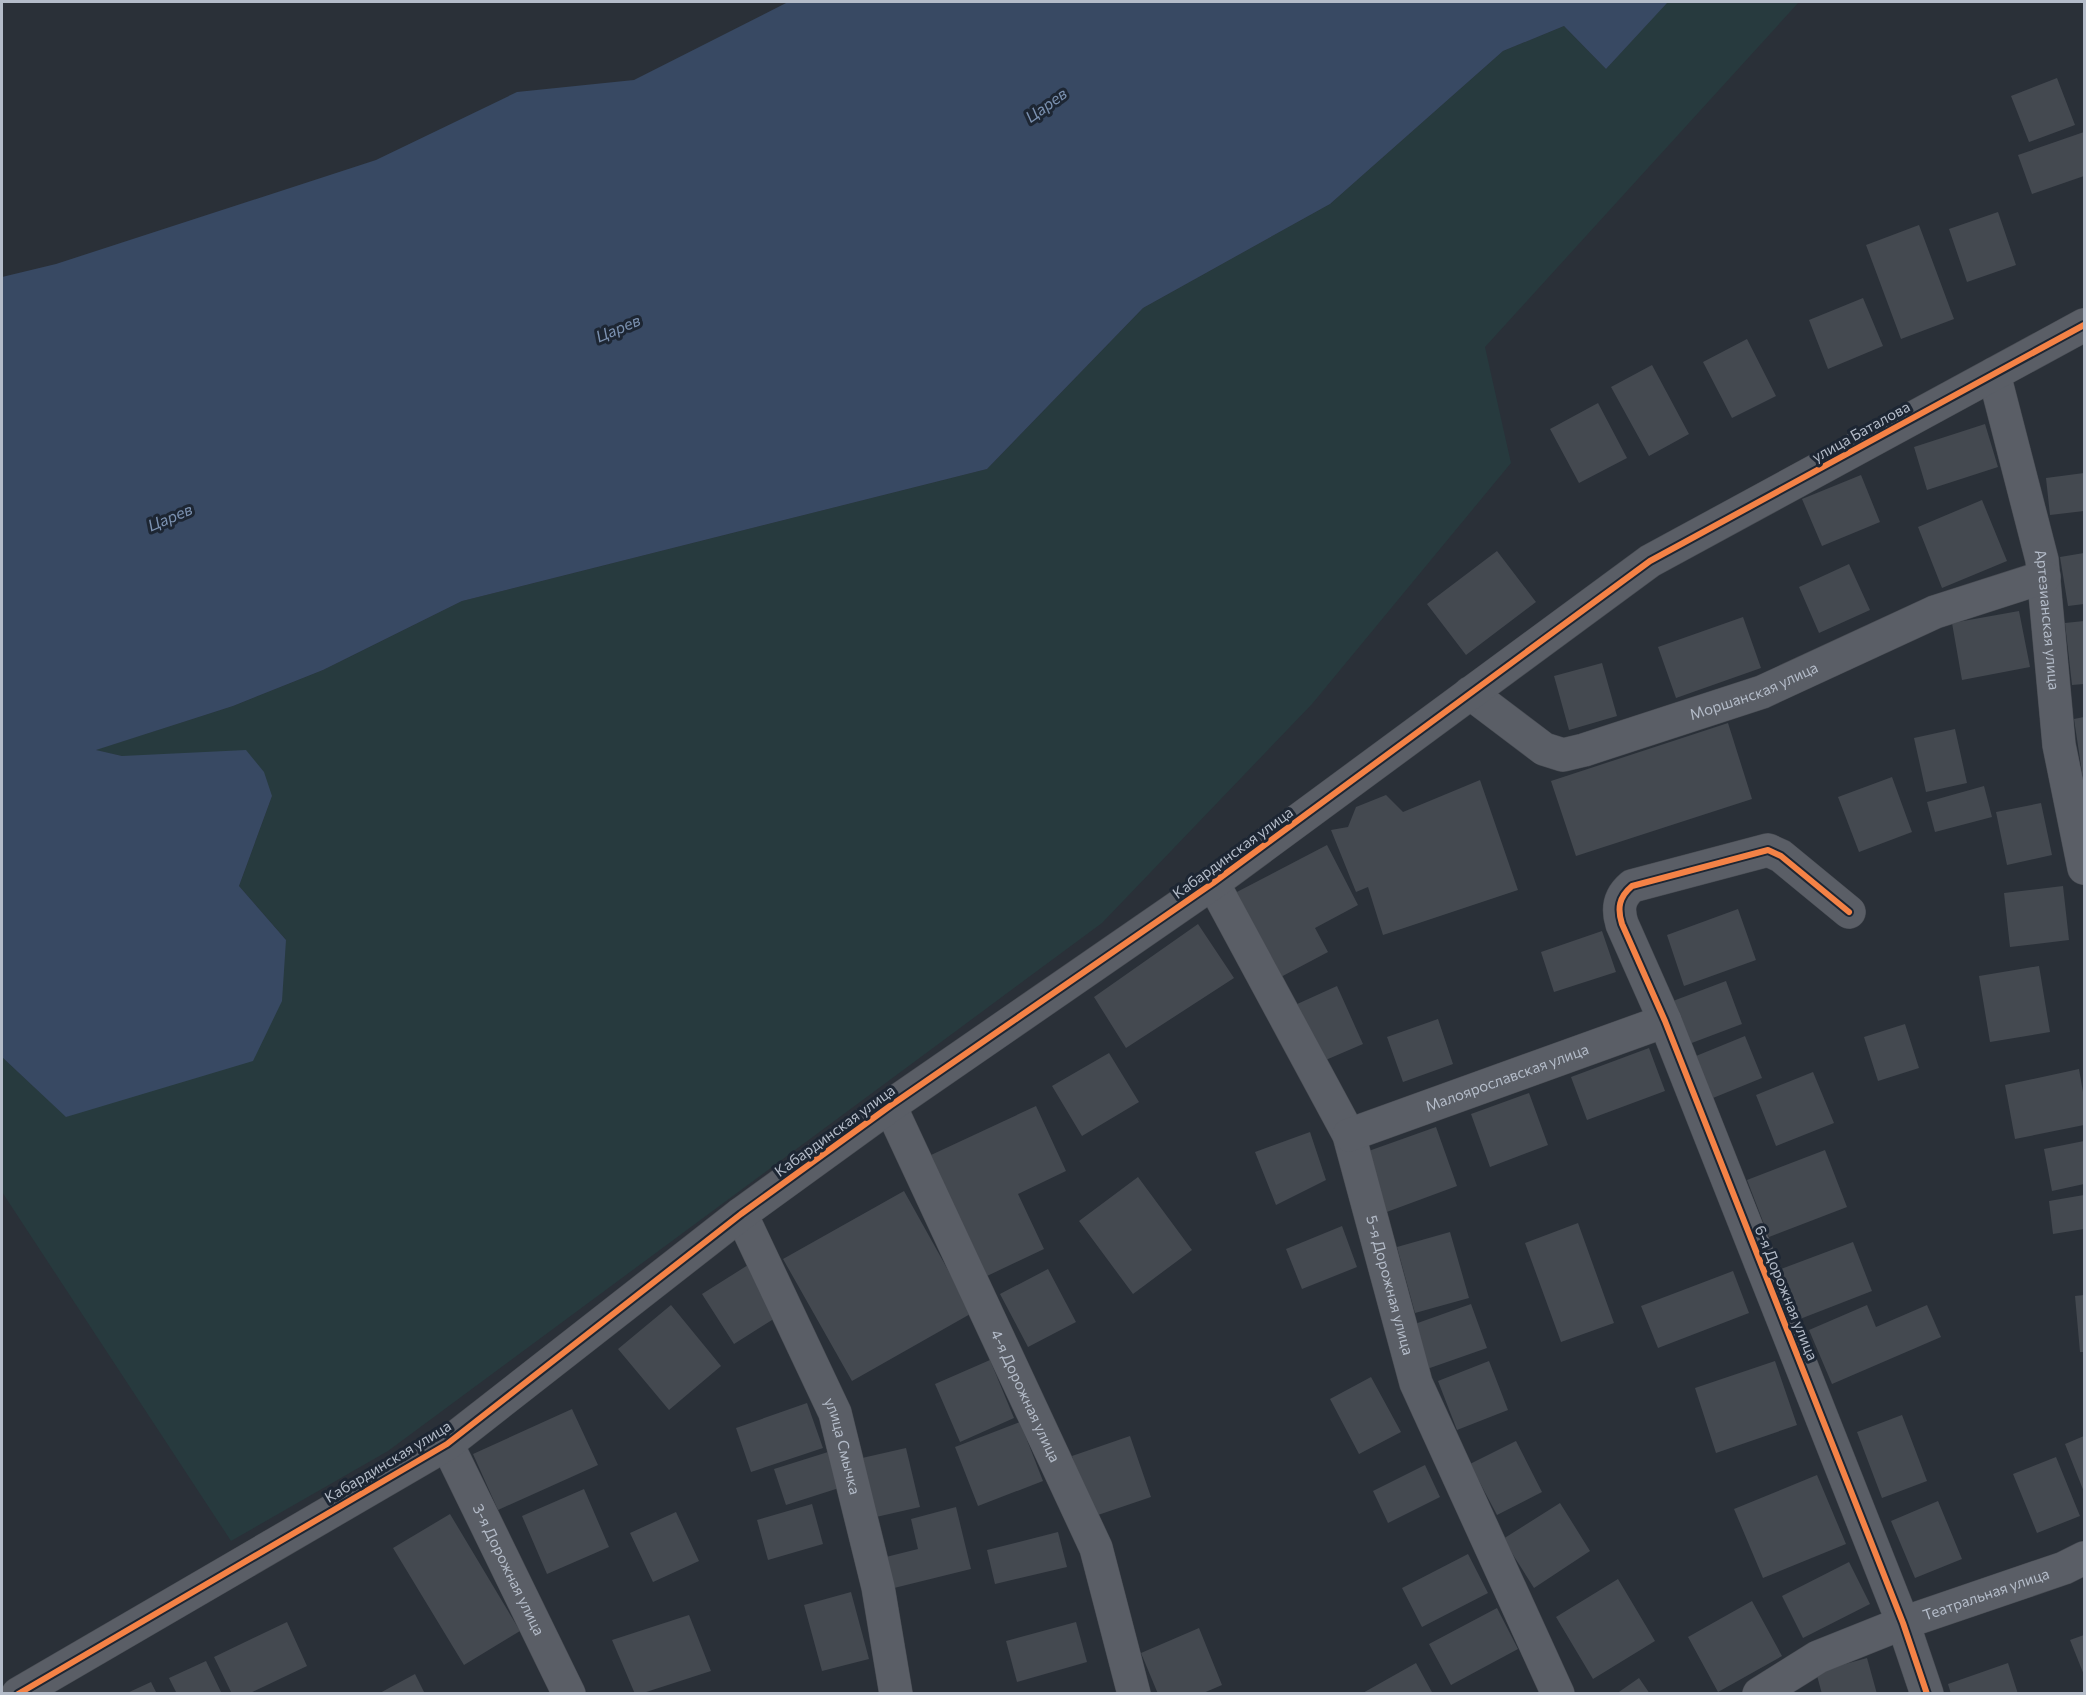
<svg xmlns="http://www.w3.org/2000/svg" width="2086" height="1695" font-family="Commissioner,sans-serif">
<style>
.green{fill:#273a3e}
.water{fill:#384963}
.building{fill:#444950}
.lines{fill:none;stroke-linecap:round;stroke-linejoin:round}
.minor-casing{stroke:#484c53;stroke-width:34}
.minor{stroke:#5a5e66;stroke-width:33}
.cycleway-casing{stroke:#1d2633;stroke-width:10}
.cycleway{stroke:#f48246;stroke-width:6}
.labels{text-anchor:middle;stroke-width:6;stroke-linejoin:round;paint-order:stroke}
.street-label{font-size:15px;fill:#b4bcc9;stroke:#1d2633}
.water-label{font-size:16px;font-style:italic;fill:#7c92b1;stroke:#1d2633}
</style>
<rect width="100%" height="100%" fill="#2a3038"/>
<path class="green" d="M1667 2H1799L1485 347 1511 463 1312 704 1102 923 388 1451 231 1541 2 1192V1057L67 1117 286 940 239 886 272 796 122 756 95 750 233 706 323 670 462 601 987 469 1143 308 1330 204 1503 51 1564 26 1606 69Z"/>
<path class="water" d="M788 2 1667 3 1606 69 1564 26 1503 51 1330 204 1143 308 987 469 462 601 323 670 233 706 96 750 122 756 246 750 264 772 272 796 239 886 286 940 282 1001 253 1061 66 1117 2 1057V277L56 264 376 160 517 92 634 80Z"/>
<path class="building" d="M2057 78 2075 125 2029 142 2011 96Z
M2084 132V176L2032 194 2018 155Z
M1998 212 2016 265 1967 282 1949 229Z
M1919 225 1954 319 1901 339 1866 245Z
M1863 298 1883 346 1828 369 1809 320Z
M1747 339 1776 396 1732 418 1703 362Z
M1652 365 1689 434 1649 456 1611 387Z
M1598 403 1627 458 1579 483 1550 429Z
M1985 424 1998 467 1927 490 1914 447Z
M2084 473V511L2050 515 2046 478Z
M1861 475 1880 522 1822 546 1802 499Z
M1982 500 2007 561 1942 588 1918 527Z
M1497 551 1536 602 1466 655 1427 604Z
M2084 553V604L2068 606 2060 557Z
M1849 564 1870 610 1819 633 1799 587Z
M2019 611 2030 667 1962 680 1952 623Z
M1743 617 1761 668 1676 698 1658 647Z
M2084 621V684L2072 685 2065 623Z
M1602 663 1617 716 1569 730 1554 676Z
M2084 717V779H2083L2074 719Z
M1728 723 1752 799 1576 856 1551 781Z
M1955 729 1967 783 1926 792 1914 738Z
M1892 777 1912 832 1859 852 1838 797Z
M1480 780 1518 890 1383 935 1368 887 1356 892 1331 830 1348 827 1356 807 1386 795 1403 812Z
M1984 786 1992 817 1935 832 1927 802Z
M2041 803 2052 855 2007 865 1996 812Z
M1327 845 1358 905 1315 928 1328 952 1277 979 1233 894Z
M2063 886 2069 940 2010 947 2004 893Z
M1738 909 1756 960 1684 986 1667 935Z
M1198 924 1234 978 1126 1048 1094 997Z
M1602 931 1616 972 1554 992 1541 952Z
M2039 966 2050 1032 1990 1042 1979 976Z
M1726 981 1742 1024 1689 1044 1673 1001Z
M1337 986 1363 1044 1321 1062 1295 1005Z
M1438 1019 1453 1064 1403 1082 1387 1037Z
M1905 1024 1919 1068 1878 1081 1864 1037Z
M1745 1036 1762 1078 1713 1098 1696 1056Z
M1649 1048 1665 1091 1587 1120 1571 1077Z
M1109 1053 1139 1102 1082 1136 1052 1086Z
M2079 1069 2084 1098V1125L2015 1139 2005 1085Z
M1813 1072 1834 1123 1776 1146 1756 1095Z
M1529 1093 1548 1145 1490 1167 1471 1114Z
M1036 1106 1066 1171 1018 1194 1044 1249 987 1276 931 1155Z
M1436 1127 1457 1186 1384 1213 1363 1153Z
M1310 1132 1326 1180 1276 1205 1255 1152Z
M2084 1141V1184L2052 1191 2044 1149Z
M1825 1150 1847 1207 1769 1237 1747 1180Z
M1138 1177 1192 1250 1133 1294 1079 1221Z
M904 1191 972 1313 852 1381 783 1259Z
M2084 1195V1229L2053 1234 2049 1201Z
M1578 1223 1614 1323 1561 1342 1525 1243Z
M1342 1226 1357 1267 1302 1289 1286 1249Z
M1450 1232 1469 1298 1415 1313 1397 1247Z
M1853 1242 1872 1291 1800 1319 1781 1269Z
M748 1265 780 1315 734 1344 702 1294Z
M1048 1269 1076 1322 1028 1347 1000 1294Z
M1733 1271 1749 1313 1658 1348 1641 1306Z
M2084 1295V1352H2080L2075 1296Z
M1471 1304 1487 1348 1427 1369 1412 1325Z
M671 1305 721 1366 669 1410 618 1349Z
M1867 1305 1876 1327 1927 1305 1941 1337 1832 1384 1809 1330Z
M990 1360 1014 1418 960 1442 935 1384Z
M1489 1361 1508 1410 1457 1430 1438 1381Z
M1775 1361 1797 1425 1716 1453 1695 1388Z
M1371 1377 1401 1432 1359 1454 1330 1399Z
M807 1403 823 1448 751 1472 736 1428Z
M572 1409 598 1465 498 1510 473 1454Z
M1902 1415 1927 1481 1882 1498 1857 1432Z
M1020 1422 1043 1481 978 1506 955 1447Z
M1130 1436 1151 1497 1092 1517 1072 1456Z
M2084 1436V1492L2065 1444Z
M1516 1441 1542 1492 1497 1515 1470 1464Z
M906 1448 920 1507 876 1517 862 1458Z
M828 1452 839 1488 786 1505 774 1469Z
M2056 1457 2080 1516 2037 1533 2013 1474Z
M1425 1465 1440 1497 1388 1523 1373 1491Z
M1817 1475 1846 1544 1763 1578 1734 1509Z
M584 1489 609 1547 547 1574 522 1516Z
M1938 1501 1962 1559 1915 1578 1891 1521Z
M1560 1503 1590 1551 1534 1588 1503 1539Z
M812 1504 823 1544 768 1560 757 1520Z
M956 1507 971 1569 890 1589 882 1558 918 1549 911 1519Z
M676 1512 699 1561 653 1582 630 1533Z
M450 1514 520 1631 464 1665 393 1548Z
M1058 1532 1067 1567 995 1584 987 1550Z
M1468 1554 1488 1593 1422 1627 1402 1588Z
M1849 1562 1870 1604 1803 1638 1782 1596Z
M1618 1579 1655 1641 1593 1679 1556 1617Z
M851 1592 869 1659 822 1671 804 1605Z
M1752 1601 1782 1656 1718 1692 1688 1637Z
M1497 1608 1518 1649 1451 1685 1429 1644Z
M689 1615 711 1671 640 1694H635L612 1640Z
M287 1622 307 1666 248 1694H232L214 1657Z
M1076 1622 1087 1662 1017 1682 1006 1641Z
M1199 1628 1222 1685 1201 1694H1158L1141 1653Z
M2084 1635V1675L2070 1640Z
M1867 1658 1877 1694H1822L1816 1672Z
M206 1661 222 1694H177L169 1678Z
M1416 1663 1433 1694H1361Z
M2008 1663 2018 1694H1951L1948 1684Z
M415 1674 425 1694H378Z
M1639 1678 1650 1694H1616Z
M151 1682 157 1694H125Z"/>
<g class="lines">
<g class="minor-casing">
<g id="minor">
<path id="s1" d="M1994 374 2042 560 2059 745 2084 868"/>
<path id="s2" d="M1470 693 1544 749 1563 755 1584 750 1762 692 1935 612 2044 577"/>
<path id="s3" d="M1213 883 1349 1135 1416 1383 1558 1694"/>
<path d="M1849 912 1781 856 1768 850 1632 886C1619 897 1617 908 1622 924L1665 1021 1903 1623 1927 1694"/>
<path id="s4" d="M890 1106 1096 1548 1134 1694"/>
<path id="s5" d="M1349 1135 1665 1021"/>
<path id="s6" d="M741 1214 835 1413 878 1587 896 1694"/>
<path id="s7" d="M447 1444 569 1694"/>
<path d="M18 1694 447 1444 741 1214 890 1106 1213 883 1650 561 2084 325"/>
<path id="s8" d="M1759 1694 1818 1657 1903 1623 2064 1568 2084 1558"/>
</g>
</g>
<use href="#minor" class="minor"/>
<g class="cycleway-casing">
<path id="cycleway" d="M1849 912 1781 856 1768 850 1632 886C1619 897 1617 908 1622 924L1665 1021 1903 1623 1927 1694
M18 1694 447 1444 741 1214 890 1106 1213 883 1650 561 2084 325"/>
</g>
<use href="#cycleway" class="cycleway"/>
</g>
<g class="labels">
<g class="street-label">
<text transform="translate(1861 432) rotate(-29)" y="5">улица Баталова</text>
<text dy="5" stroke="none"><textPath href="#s1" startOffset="252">Артезианская улица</textPath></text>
<text dy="5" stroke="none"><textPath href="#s2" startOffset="314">Моршанская улица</textPath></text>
<text transform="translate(1233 853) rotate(-36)" y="5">Кабардинская улица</text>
<text dy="5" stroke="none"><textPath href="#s5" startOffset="168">Малоярославская улица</textPath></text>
<text transform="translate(835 1131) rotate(-36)" y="5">Кабардинская улица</text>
<text dy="5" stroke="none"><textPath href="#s3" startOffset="442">5-я Дорожная улица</textPath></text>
<text transform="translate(1786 1293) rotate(68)" y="5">6-я Дорожная улица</text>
<text dy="5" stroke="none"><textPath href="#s4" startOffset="320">4-я Дорожная улица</textPath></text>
<text dy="5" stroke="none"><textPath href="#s6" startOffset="254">улица Смычка</textPath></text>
<text transform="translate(388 1462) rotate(-31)" y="5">Кабардинская улица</text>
<text dy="5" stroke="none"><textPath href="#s7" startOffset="140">3-я Дорожная улица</textPath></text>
<text dy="5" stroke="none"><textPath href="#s8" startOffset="249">Театральная улица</textPath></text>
</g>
<g class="water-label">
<text transform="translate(1046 105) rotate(-36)" y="6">Царев</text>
<text transform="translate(618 328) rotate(-23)" y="6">Царев</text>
<text transform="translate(170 517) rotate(-23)" y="6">Царев</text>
</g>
</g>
<rect width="2086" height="1695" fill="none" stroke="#b4bcc9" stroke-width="6"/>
</svg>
